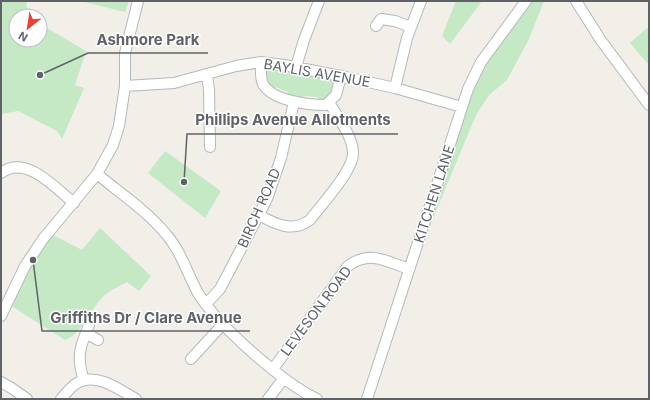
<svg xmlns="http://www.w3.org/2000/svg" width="650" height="400" font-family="Inter,sans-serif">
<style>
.green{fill:#c5e8c5}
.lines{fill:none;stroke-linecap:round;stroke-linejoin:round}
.minor-casing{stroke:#b5b8bc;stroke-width:12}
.minor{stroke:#fff;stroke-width:10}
.labels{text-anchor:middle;stroke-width:3;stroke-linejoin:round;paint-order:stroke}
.street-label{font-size:14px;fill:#5f6368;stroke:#fff}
.leader{fill:none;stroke:#5f6368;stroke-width:1.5}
.callout-dot{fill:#5f6368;stroke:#fff;stroke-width:1.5}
.callout-label{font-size:15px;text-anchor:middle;font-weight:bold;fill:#5f6368;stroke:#fff;stroke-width:3;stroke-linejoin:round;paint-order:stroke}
</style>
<rect width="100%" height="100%" fill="#f1efe8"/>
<path class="green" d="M1 1H26L27 9 30 16H16V40H40V24L86 51 75 85 84 88 62 139 57 131 18 111 1 114Z
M81 1H129L125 12Z
M456 1H482L450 44 442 36Z
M533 1H544L529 39 507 80 489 95 476 115 427 233 434 201 479 70Z
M647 28 649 31V65L630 43Z
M264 66 334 79 336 85 329 99 318 103V97L304 96 303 102 286 96 288 92 276 87 274 91 267 86Z
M165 151 221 191 205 218 148 173Z
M100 228 151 276 139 291 127 282C120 286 112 289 106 294 91 306 81 336 65 340L10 305 28 268 53 235 82 250Z"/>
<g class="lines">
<g class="minor-casing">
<path id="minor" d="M576 1 600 39 649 105
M376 26 381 19 395 21 411 27
M261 62C261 69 260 78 263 84 272 101 309 105 326 105L336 95 341 76
M296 67 304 40 319 1
M207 75 209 90 210 147
M125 86 174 83 236 66 261 62 284 65 341 76 395 88 462 107
M395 88 407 38 421 1
M1 173C26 154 55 188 74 203
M97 174C120 193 147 211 166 234 181 251 187 273 198 293 217 325 283 383 317 399
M259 215C275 224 293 233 310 220 321 205 354 170 353 153 353 136 337 117 329 102
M206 304 220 289 267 199 281 158 294 102
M1 316 25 266 43 239 97 174 113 145 119 126 125 86V53L138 1
M86 333 98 340
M191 359 223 324
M273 369 348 266C370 250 386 261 409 269
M84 380C76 358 80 346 89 325
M1 382 13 389 27 399
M61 399C66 393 72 385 79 382 98 373 120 390 136 399
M268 399 284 378
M367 399 468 89 481 62 526 1"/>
</g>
<use href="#minor" class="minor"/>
</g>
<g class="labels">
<g class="street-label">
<text transform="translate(317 73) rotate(10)" y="5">BAYLIS AVENUE</text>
<text transform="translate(434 194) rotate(-72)" y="5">KITCHEN LANE</text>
<text transform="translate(259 208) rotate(-66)" y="5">BIRCH ROAD</text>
<text transform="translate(316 311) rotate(-53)" y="5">LEVESON ROAD</text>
</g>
</g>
<path class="leader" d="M40 75L88 53H208M184 182L187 134H398M33 260L42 331H250"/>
<g class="callout-dot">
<circle cx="40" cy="75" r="4"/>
<circle cx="184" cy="182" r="4"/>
<circle cx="33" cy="260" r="4"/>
</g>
<g class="callout-label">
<text x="148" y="45">Ashmore Park</text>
<text x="293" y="125">Phillips Avenue Allotments</text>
<text x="146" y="323">Griffiths Dr / Clare Avenue</text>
</g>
<rect width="650" height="400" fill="none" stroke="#5f6368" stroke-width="4"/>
<g transform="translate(28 28) rotate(210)"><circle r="19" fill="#ffffff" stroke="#bfc1c3"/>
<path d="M0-3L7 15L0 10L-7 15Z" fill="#ea4335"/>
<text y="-6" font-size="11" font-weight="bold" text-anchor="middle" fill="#5f6368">N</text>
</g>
</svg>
